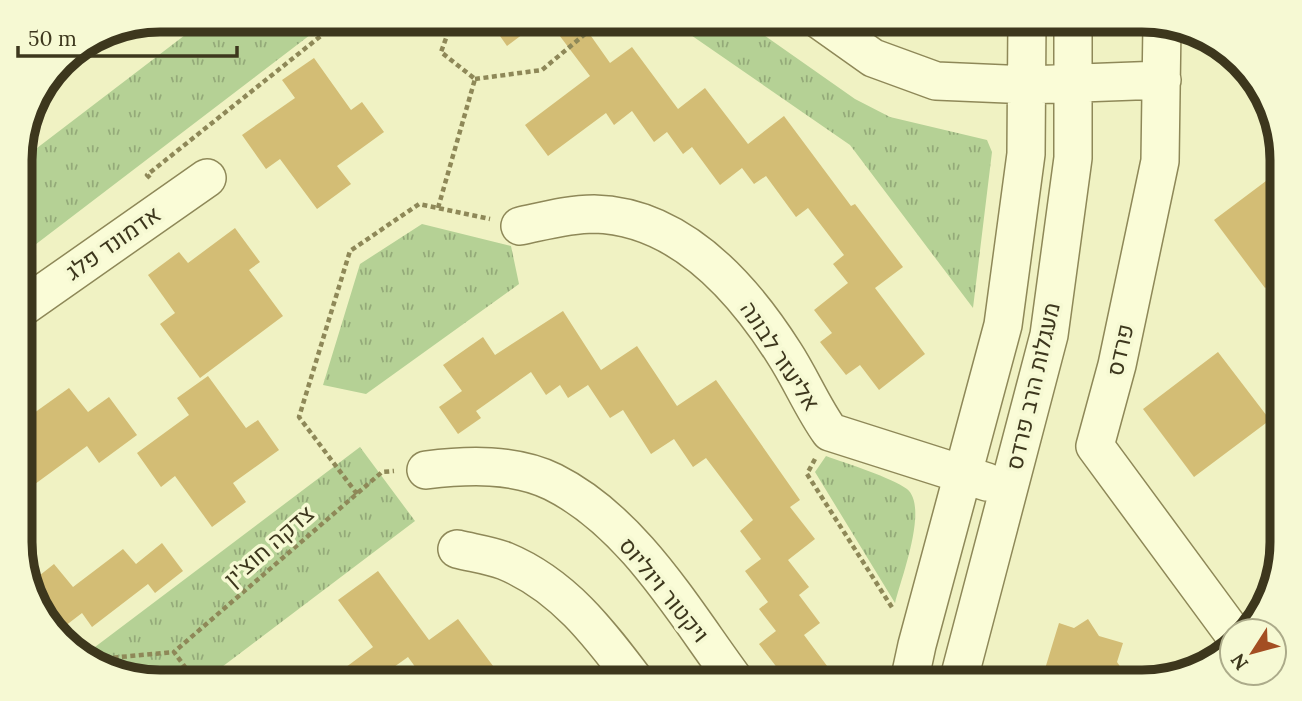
<svg xmlns="http://www.w3.org/2000/svg" width="1302" height="701" font-family="Lora,Heebo,serif">
<style>
.park{fill:url(#park-tufts)}
.building{fill:#d3bd75}
.lines{fill:none;stroke-linecap:round;stroke-linejoin:round}
.minor-casing{stroke:#8e8858;stroke-width:40}
.path{stroke:#8e8858;stroke-width:4.5;stroke-dasharray:5 3.5;stroke-linecap:butt}
.minor{stroke:#fafcd7;stroke-width:37}
.labels{text-anchor:middle;stroke-width:7;stroke-linejoin:round;paint-order:stroke}
.street-label{font-size:23px;fill:#3d371d;stroke:#f6f9d3}
.rim{fill:none;stroke:#3d371d;stroke-width:9}
</style>
<defs>
<pattern id="park-tufts" width="24" height="20" patternUnits="userSpaceOnUse" patternTransform="scale(1.75)"><rect width="24" height="20" fill="#b5d195"/><path d="M3 7l-1-3M5 7V3M7 7l1-3M15 17l-1-3M17 17v-4M19 17l1-3" fill="none" stroke="#94aa79"/></pattern>
</defs>
<rect width="100%" height="100%" fill="#f0f2c3"/>
<path class="park" d="M206 19H331L27 251 20 241V161Z
M675 19H741L855 99 890 117 987 140 992 152 973 308 850 145 672 22Z
M422 224 511 246 519 284 366 394 323 385 360 264Z
M360 447 415 521 202 682C164 682 115 682 83 656Z
M826 456C845 463 893 478 907 489 929 507 901 578 895 603L815 472Z"/>
<path class="building" d="M488 19H543L507 46Z
M547 19H579L610 63 632 47 678 109 705 88 748 144 784 116 851 206 855 204 903 267 875 288 925 354 879 390 860 365 846 375 820 342 832 333 814 310 848 283 833 264 844 255 808 208 796 217 766 176 754 184 742 168 720 185 692 147 683 154 667 132 654 142 632 111 614 125 606 113 548 156 525 125 590 76Z
M314 58 351 110 362 102 384 132 337 166 351 184 317 209 280 159 266 169 242 135 295 98 282 80Z
M1282 169V275L1265 288 1214 220Z
M235 228 260 262 249 270 283 316 200 378 160 324 175 313 148 275 179 252 188 263Z
M563 311 601 370 637 346 677 406 716 380 800 500 790 507 815 539 788 560 809 587 799 595 820 623 804 635 839 682H788L759 644 776 631 759 609 768 602 745 571 761 559 740 531 753 520 706 458 693 467 674 439 651 454 623 410 610 418 588 385 568 398 560 385 546 395 531 372 476 411 481 418 458 434 439 407 462 391 443 365 483 337 495 355Z
M1218 352 1270 420 1194 477 1143 409Z
M208 376 246 428 258 420 279 450 233 483 246 502 212 527 175 476 161 487 137 453 189 415 177 398Z
M69 388 88 412 109 397 137 435 99 463 87 446 20 495V423Z
M162 543 183 571 155 593 148 584 92 627 82 613 56 633 48 627 30 583 54 564 73 587 123 549 136 564Z
M378 571 429 640 458 619 505 682H426L408 657 373 682H326L373 647 338 600Z
M1088 619 1099 636 1123 643 1117 662 1130 681 1041 682 1059 623 1074 628Z"/>
<g class="lines">
<g class="minor-casing">
<path id="minor" d="M818 19 873 58 936 81 1027 85 1162 80
M1162 24 1160 161 1117 365 1095 446 1232 632
M520 226C544 221 569 214 594 214 679 216 742 287 784 353 801 379 812 407 830 432L987 482
M20 309 207 178
M426 470C467 465 515 463 553 482 633 522 684 612 736 682
M457 549C473 553 490 555 505 561 563 585 599 633 636 682
M909 682 917 645 1003 325 1026 154 1027 19
M958 682 1049 335 1073 158V19"/>
</g>
<path class="path" d="M475 79 542 70 603 19
M150 178 147 175 337 23 370 27 379 19
M438 208 475 79 441 52 453 19
M815 459 807 474 893 609
M357 494 299 417 350 251 419 204 490 219
M88 660 174 652
M182 682 191 675
M196 682 174 652 382 472 394 471"/>
<use href="#minor" class="minor"/>
</g>
<g class="labels">
<g class="street-label">
<text transform="translate(113 243) rotate(-35)" y="8">אדמונד פלג</text>
<text transform="translate(1120 350) rotate(-77)" y="8">פרדס</text>
<text transform="translate(780 356) rotate(57)" y="8">אליעזר לבונה</text>
<text transform="translate(1033 386) rotate(-77)" y="8">מעגלות הרב פרדס</text>
<text transform="translate(269 546) rotate(-41)" y="8">צדקה חוצ'ין</text>
<text transform="translate(664 590) rotate(51)" y="8">ויקטור ויוליוס</text>
</g>
</g>
<path d="M0 0H1302V701H0ZM160 32H1142A128 128 0 0 1 1270 160V542A128 128 0 0 1 1142 670H160A128 128 0 0 1 32 542V160A128 128 0 0 1 160 32Z" fill="#f6f9d3" fill-rule="evenodd"/>
<path class="rim" d="M160 32H1142A128 128 0 0 1 1270 160V542A128 128 0 0 1 1142 670H160A128 128 0 0 1 32 542V160A128 128 0 0 1 160 32Z"/>
<g transform="translate(1253 652) rotate(234)"><circle r="33" fill="#f6f9d3" stroke="#acab8a" stroke-width="2"/>
<path d="M0-5L12 26L0 18L-12 26Z" fill="#a34e22"/>
<text y="-10" font-size="19" font-weight="bold" text-anchor="middle" fill="#3d371d">N</text>
</g>
<path d="M18 46v10h219v-10" fill="none" stroke="#3d371d" stroke-width="3.5"/>
<text x="28" y="46" font-size="21" fill="#3d371d" stroke="#f6f9d3" stroke-width="5" paint-order="stroke">50 m</text>
</svg>
